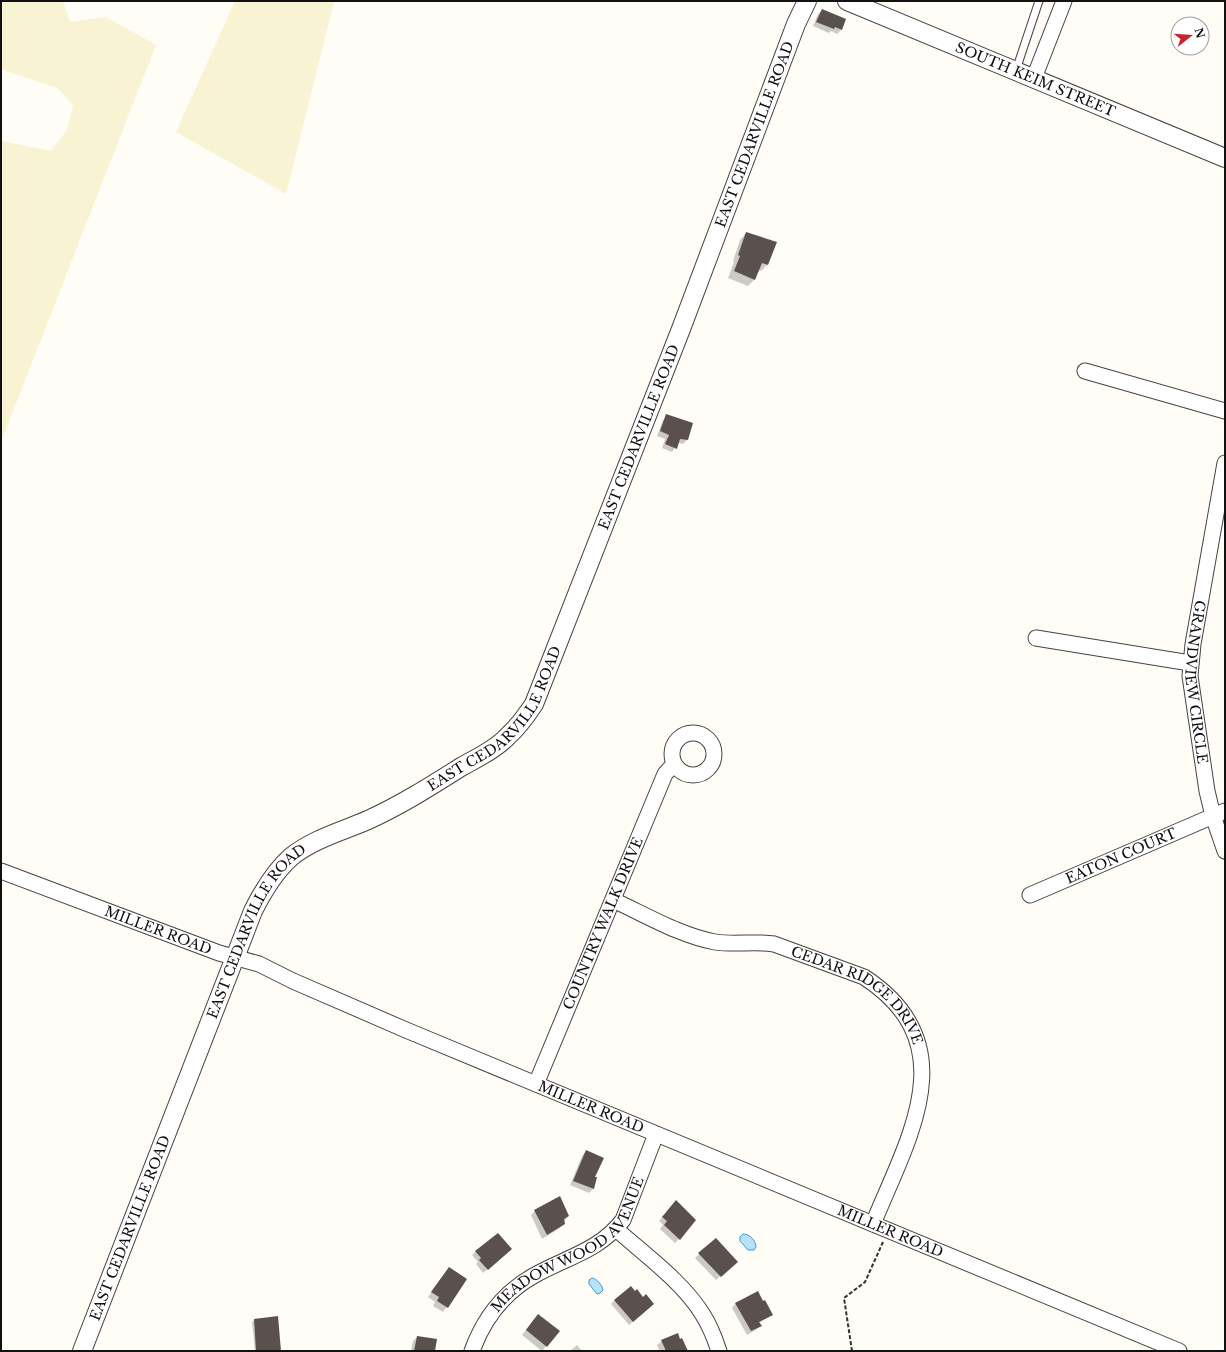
<svg xmlns="http://www.w3.org/2000/svg" width="1226" height="1352" font-family="'Libre Baskerville',serif">
<style>
.farmland{fill:#f7f3d3}
.water{fill:#b7e2f9;stroke:#3a9ad3}
.shadow{fill:#0003}
.building{fill:#5a514c}
.lines{fill:none;stroke-linecap:round;stroke-linejoin:round}
.service-casing{stroke:#444;stroke-width:9}
.minor-casing{stroke:#444;stroke-width:17}
.tertiary-casing{stroke:#444;stroke-width:20}
.path{stroke:#333;stroke-width:2;stroke-dasharray:4 2;stroke-linecap:butt}
.service{stroke:#fff;stroke-width:7}
.minor{stroke:#fff;stroke-width:15}
.tertiary{stroke:#fff;stroke-width:18}
.labels{text-anchor:middle;stroke-width:4;stroke-linejoin:round;paint-order:stroke}
.street-label{font-size:14px;fill:#111;stroke:#fff}
</style>
<rect width="100%" height="100%" fill="#fffdf5"/>
<path class="farmland" d="M1 1H63L70 22 106 17 156 45 1 442V141L51 151 67 130 73 105 57 88 1 69Z
M235 1H334L286 194 176 132Z"/>
<path class="water" d="M743 1234C750 1234 756 1241 756 1247L754 1250H748L740 1241V1237Z
M592 1278C597 1279 602 1285 603 1290L600 1293 597 1294 589 1284V1280Z"/>
<path class="shadow" d="M822 10 841 30 837 34 831 31 829 33 813 26 818 14Z
M746 233 776 243 767 265 761 271 758 270 755 279 748 286 728 278 734 262 733 261 740 240Z
M667 416 687 440 683 444 678 443 672 452 662 448 665 439 657 436 663 420Z
M586 1151 593 1177 596 1178 593 1189 589 1193 570 1185 582 1156Z
M672 1205 679 1239 675 1243 660 1229 663 1225 659 1221Z
M535 1211 568 1216 560 1228 542 1239 531 1215Z
M715 1239 732 1266 716 1280 695 1258Z
M476 1251 507 1253 483 1273 476 1264 478 1262 472 1255Z
M449 1268 466 1279 443 1312 433 1306 435 1302 428 1297Z
M615 1300 649 1308 629 1325 611 1304Z
M736 1303 771 1315 759 1323 760 1326 756 1330 747 1335 732 1308Z
M534 1319 558 1332 542 1351 522 1335Z
M254 1320 280 1351H255L252 1322Z
M417 1337 434 1351H411L413 1341Z
M662 1341 687 1351H660L657 1345Z
M577 1345 582 1351H570Z"/>
<path class="building" d="M822 9 846 19 842 30 835 27 834 29 816 22Z
M746 232 777 242 768 265 762 263 755 280 734 271 740 256 738 255Z
M666 414 693 423 688 440 680 439 677 449 665 444 669 435 660 431Z
M586 1150 604 1158 595 1177H597L594 1189 573 1181Z
M560 1196 569 1216 564 1219 565 1224 547 1235 534 1210Z
M676 1200 696 1220 680 1240 664 1225 667 1221 662 1217Z
M498 1233 512 1249 488 1270 479 1260 481 1258 475 1251Z
M716 1238 738 1262 721 1277 698 1253Z
M449 1267 467 1279 448 1308 437 1301 439 1297 431 1292Z
M631 1286 635 1291 637 1289 643 1297 646 1294 654 1304 633 1322 614 1300Z
M758 1291 763 1301 765 1300 773 1315 759 1322 762 1326 751 1331 735 1303Z
M538 1314 560 1331 547 1347 526 1330Z
M278 1316 281 1351H256L254 1319Z
M678 1333 680 1339 682 1338 688 1351H666L661 1340Z
M417 1336 437 1339 435 1351H414Z"/>
<g class="lines">
<g class="service-casing">
<path id="service" d="M1016 70 1039 1"/>
</g>
<g class="minor-casing">
<g id="minor">
<path d="M1034 78 1064 1"/>
<path d="M1085 371 1225 411"/>
<path id="s1" d="M1225 463 1193 644 1190 676 1207 791 1213 816 1225 851"/>
<path d="M1036 638 1190 663"/>
<circle cx="693" cy="754" r="21"/>
<path id="s2" d="M1 871 219 953 259 964 293 981 406 1030 1179 1351"/>
<path id="s3" d="M1030 895 1225 811"/>
<path id="s4" d="M613 900C644 914 681 936 715 942 734 945 754 941 774 944L864 977C967 1044 908 1138 873 1224"/>
<path id="s5" d="M536 1084 665 774 674 764"/>
<path d="M616 1229C644 1254 683 1282 703 1315 710 1326 715 1339 719 1351"/>
<path id="s6" d="M472 1351C484 1318 504 1292 535 1275 567 1257 599 1251 623 1220L656 1134"/>
</g>
</g>
<g class="tertiary-casing">
<g id="tertiary">
<path id="s7" d="M847 1 1225 158"/>
<path id="s8" d="M82 1351 253 911C263 891 274 872 291 857 313 839 343 831 368 820 401 805 431 786 461 767 477 758 496 749 509 735 519 726 526 716 534 704L681 329 796 24 807 1"/>
</g>
</g>
<path class="path" d="M852 1351 844 1298 865 1282 883 1242"/>
<use href="#service" class="service"/>
<use href="#minor" class="minor"/>
<use href="#tertiary" class="tertiary"/>
</g>
<g class="labels">
<g class="street-label">
<text dy="5" stroke="none"><textPath href="#s7" startOffset="204">SOUTH KEIM STREET</textPath></text>
<text dy="5" stroke="none"><textPath href="#s8" startOffset="1440">EAST CEDARVILLE ROAD</textPath></text>
<text dy="5" stroke="none"><textPath href="#s8" startOffset="1116">EAST CEDARVILLE ROAD</textPath></text>
<text dy="5" stroke="none"><textPath href="#s1" startOffset="222">GRANDVIEW CIRCLE</textPath></text>
<text dy="5" stroke="none"><textPath href="#s8" startOffset="792">EAST CEDARVILLE ROAD</textPath></text>
<text dy="5" stroke="none"><textPath href="#s3" startOffset="99">EATON COURT</textPath></text>
<text dy="5" stroke="none"><textPath href="#s5" startOffset="174">COUNTRY WALK DRIVE</textPath></text>
<text dy="5" stroke="none"><textPath href="#s2" startOffset="168">MILLER ROAD</textPath></text>
<text dy="5" stroke="none"><textPath href="#s8" startOffset="456">EAST CEDARVILLE ROAD</textPath></text>
<text dy="5" stroke="none"><textPath href="#s4" startOffset="271">CEDAR RIDGE DRIVE</textPath></text>
<text dy="5" stroke="none"><textPath href="#s2" startOffset="636">MILLER ROAD</textPath></text>
<text dy="5" stroke="none"><textPath href="#s8" startOffset="132">EAST CEDARVILLE ROAD</textPath></text>
<text dy="5" stroke="none"><textPath href="#s2" startOffset="960">MILLER ROAD</textPath></text>
<text dy="5" stroke="none"><textPath href="#s6" startOffset="149">MEADOW WOOD AVENUE</textPath></text>
</g>
</g>
<rect width="1226" height="1352" fill="none" stroke="#111111" stroke-width="4"/>
<g transform="translate(1190 36) rotate(73)"><circle r="19" fill="#ffffff" stroke="#a0a0a0"/>
<path d="M0-3L7 15L0 10L-7 15Z" fill="#c9212d"/>
<text y="-6" font-size="11" font-weight="bold" text-anchor="middle" fill="#111111">N</text>
</g>
</svg>
